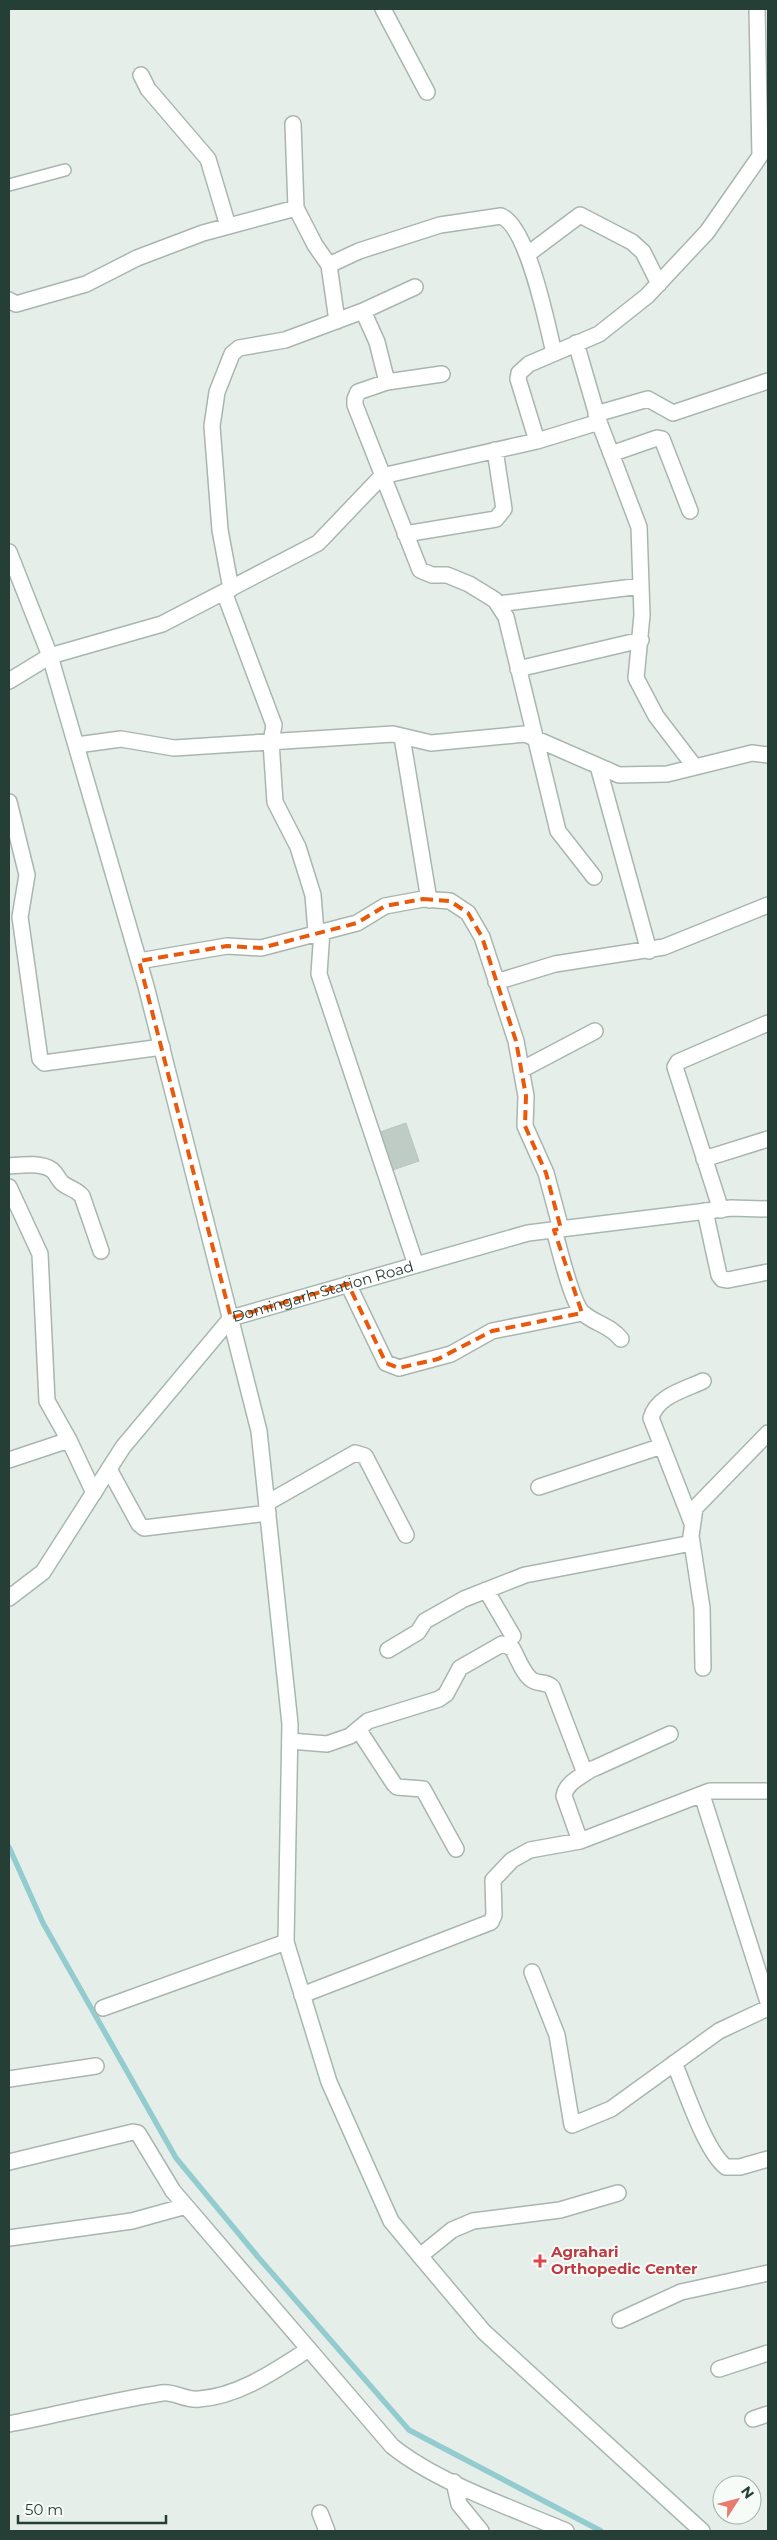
<svg xmlns="http://www.w3.org/2000/svg" width="777" height="2540" font-family="Montserrat,sans-serif">
<style>
.lines{fill:none;stroke-linecap:round;stroke-linejoin:round}
.stream{stroke:#93ccce;stroke-width:5.5}
.building{fill:#bfccc5;stroke:#b9c7c0}
.lane-casing{stroke:#a9b6b0;stroke-width:14}
.street-casing{stroke:#a9b6b0;stroke-width:18}
.secondary-casing{stroke:#a6b9b0;stroke-width:18}
.lane{stroke:#fff;stroke-width:11}
.street{stroke:#fff;stroke-width:15}
.secondary{stroke:#fff;stroke-width:15}
.marked{fill:none;stroke:#e8590c;stroke-width:4;stroke-dasharray:10 6;stroke-linejoin:round}
.health-dot{fill:#e0444e;stroke:#f7fbf8;stroke-width:2}
.labels{text-anchor:middle;stroke-width:4;stroke-linejoin:round;paint-order:stroke}
.street-label{font-size:15px;fill:#263f36;stroke:#f7fbf8}
.health-label{font-size:15px;font-weight:bold;fill:#be3a42;stroke:#f7fbf8;text-anchor:start}
</style>
<rect width="100%" height="100%" fill="#e6eeea"/>
<g class="lines">
<path class="stream" d="M9 1847 43 1923 176 2158 258 2257 409 2430 601 2531"/>
</g>
<path class="building" d="M406 1123 419 1161 390 1171 377 1133Z"/>
<g class="lines">
<g class="lane-casing">
<path id="lane" d="M9 185 65 170"/>
</g>
<g class="street-casing">
<path id="street" d="M383 9 427 92
M141 75 148 89 208 159 228 226
M293 124 296 208 315 245 329 265 337 321
M528 254 580 215 632 242 643 252 659 284
M329 265 359 251 440 225 501 216C528 227 547 324 554 353
M9 300 16 304 86 284 137 258 203 233 296 208
M363 311 377 342 387 382
M576 343 599 422 639 527 642 615 636 678 656 716 695 767
M442 374 387 382 358 392 355 399V405L420 570 432 575H447L469 584 495 600 506 617 558 831 594 877
M596 414 648 399 673 413 768 381
M537 441 518 379 519 373 529 364 599 334 647 296 707 232 760 156 757 9
M611 454 657 438 662 439 690 511
M405 534 496 519 504 509 495 450
M231 589 220 530 212 426 217 392 232 354 239 348 285 340 363 311 415 287
M224 592 274 725 271 742 275 802 298 847 313 895 316 932
M498 604 641 586
M518 669 641 640
M9 681 50 656 162 624 318 543 382 476 537 441 599 422
M402 737 429 900
M77 745 121 739 174 748 393 734 431 743 525 734 619 775 667 774 752 753 768 755
M598 766 649 951
M9 802 27 875 20 917 40 1059 44 1063 162 1047
M322 931 319 974 416 1265
M139 961 227 946 261 948 357 923 385 906 423 899 450 901 468 913 482 937 516 1041 526 1096 525 1126 546 1173 561 1229
M496 982 555 964 664 947 768 905
M521 1070 595 1031
M704 1159 768 1139
M9 1166C22 1165 41 1162 52 1170 56 1173 58 1179 62 1183 68 1188 76 1189 82 1196L101 1251
M9 1187 40 1254 47 1401 69 1440 94 1493
M721 1210 675 1067 678 1062 768 1023
M705 1211 719 1275 722 1279 728 1280 768 1272
M554 1230C559 1247 572 1304 583 1313 595 1324 610 1325 621 1339
M348 1284 386 1363 399 1368 451 1354 492 1331 582 1313
M9 1460 69 1440
M109 1469 139 1524 144 1528 268 1513
M539 1487 662 1446
M267 1503 355 1453 365 1456 406 1535
M692 1523 651 1418C657 1396 684 1390 703 1381
M486 1590 513 1636
M388 1650 418 1632 425 1621 441 1612 464 1599 525 1575 692 1543
M703 1668 702 1608 691 1536 695 1508 768 1433
M358 1729 394 1784 397 1787 423 1789 456 1849
M290 1741 327 1744 350 1736 368 1721 439 1699 446 1694 460 1668 502 1644 512 1648C517 1656 524 1677 534 1681 540 1684 545 1681 552 1687L583 1768 590 1770 595 1768 670 1734
M702 1795 768 2002
M580 1841 564 1796C566 1783 580 1777 590 1770
M532 1972 557 2035 572 2125 611 2109 719 2031 768 2008
M302 1995 491 1922 494 1915 493 1880 512 1860 530 1850 580 1841 710 1791H768
M103 2008 286 1942
M674 2063C686 2090 705 2151 726 2167H740L768 2159
M9 2079 96 2066
M9 2162 133 2132 138 2133 173 2191 392 2446C436 2482 512 2508 566 2531
M9 2238 132 2221 186 2206
M420 2256 452 2230 473 2221 560 2210 618 2193
M620 2320 681 2292 768 2273
M719 2369 768 2353
M753 2419 768 2414
M9 2424C60 2414 111 2401 162 2393 174 2391 186 2401 199 2399 240 2396 276 2370 309 2349
M454 2482 459 2504 481 2531
M320 2513 327 2531"/>
</g>
<g class="secondary-casing">
<g id="secondary">
<path d="M9 552 50 656 146 986 259 1431 290 1724 286 1942 329 2082 391 2221 420 2256 484 2332 702 2531"/>
<path id="s1" d="M9 1598 43 1572 123 1447 231 1318 528 1233 731 1208 768 1209"/>
</g>
</g>
<use href="#lane" class="lane"/>
<use href="#street" class="street"/>
<use href="#secondary" class="secondary"/>
</g>
<path class="marked" d="M423 899 450 901 468 913 482 937 516 1041 526 1096 525 1126 546 1173 561 1229 554 1230 582 1313 492 1331 438 1359 399 1368 386 1363 348 1284 231 1318 139 961 227 946 261 948 357 923 385 906Z"/>
<path class="health-dot" d="M537.5 2253.5h5v5h5v5h-5v5h-5v-5h-5v-5h5z"/>
<g class="labels">
<g class="street-label">
<text dy="5" stroke="none"><textPath href="#s1" startOffset="455">Domingarh Station Road</textPath></text>
</g>
<g class="health-label">
<text x="551" y="2257">Agrahari<tspan x="551" dy="17">Orthopedic Center</tspan></text>
</g>
</g>
<rect width="777" height="2540" fill="none" stroke="#263f36" stroke-width="20"/>
<g transform="translate(737 2500) rotate(54)"><circle r="24" fill="#f7fbf8" stroke="#a3b0aa"/>
<path d="M0-4L9 19L0 12L-9 19Z" fill="#e87b6b"/>
<text y="-8" font-size="14" font-weight="bold" text-anchor="middle" fill="#263f36">N</text>
</g>
<path d="M18 2515v8h148v-8" fill="none" stroke="#263f36" stroke-width="2.5"/>
<text x="25" y="2515" font-size="15" fill="#263f36" stroke="#f7fbf8" stroke-width="4" paint-order="stroke">50 m</text>
</svg>
